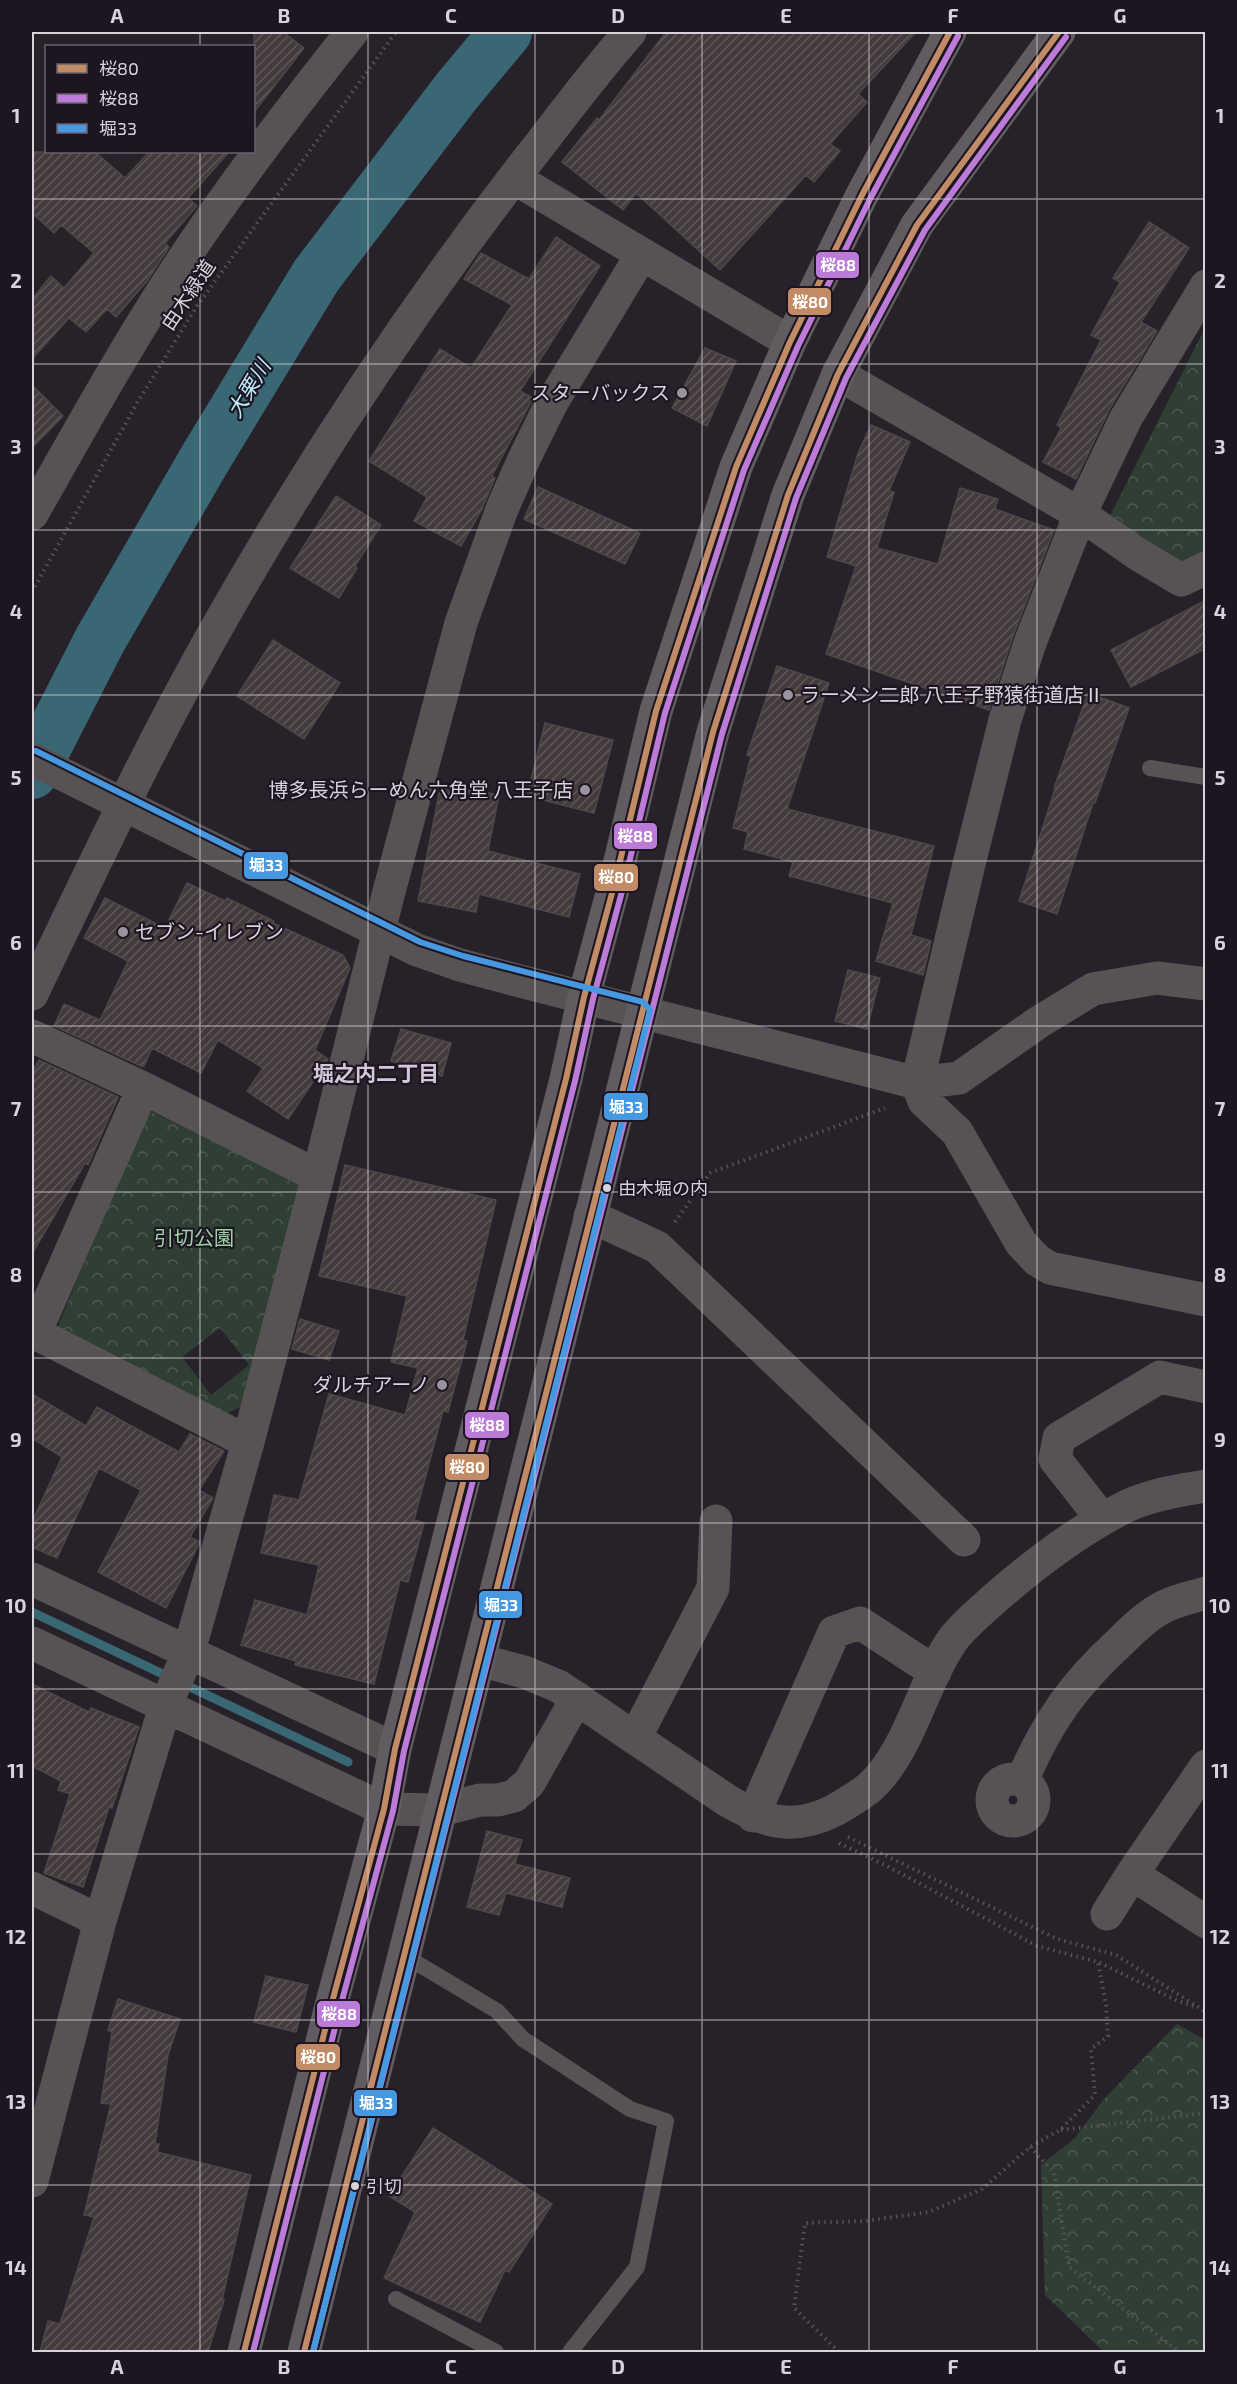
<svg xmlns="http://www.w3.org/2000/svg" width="1237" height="2384" font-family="'Exo 2','Noto Sans JP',sans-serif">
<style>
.park{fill:url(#park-crowns);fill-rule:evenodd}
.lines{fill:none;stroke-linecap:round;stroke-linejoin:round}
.stream{stroke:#396773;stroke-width:9}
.river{stroke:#396773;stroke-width:52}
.building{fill:url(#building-hatch);stroke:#4d4749;stroke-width:1.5}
.path{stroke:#575356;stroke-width:4;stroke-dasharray:1.5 4.5;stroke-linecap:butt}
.service{stroke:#575254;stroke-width:16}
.minor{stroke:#575254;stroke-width:33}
.tertiary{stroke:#575254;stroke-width:33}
.primary{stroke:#615c5f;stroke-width:33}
.bus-1-casing{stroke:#1e1523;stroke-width:10}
.bus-2-casing{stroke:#1e1523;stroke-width:10}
.bus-3-casing{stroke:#1e1523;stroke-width:10}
.bus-1{stroke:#c18c65;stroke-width:6}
.bus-2{stroke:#bd7bd9;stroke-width:6}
.bus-3{stroke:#4699e1;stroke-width:6}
.grid{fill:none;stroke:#d8d2db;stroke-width:1.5;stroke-opacity:0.55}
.poi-dot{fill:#9a949d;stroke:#1e1523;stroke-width:2}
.bus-dot{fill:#d8d2db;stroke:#1e1523;stroke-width:2}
.labels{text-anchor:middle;stroke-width:4.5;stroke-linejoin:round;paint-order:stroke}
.bus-label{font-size:18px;fill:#d8d2db;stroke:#1e1523;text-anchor:start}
.street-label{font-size:20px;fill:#d8d2db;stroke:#1e1523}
.poi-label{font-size:20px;fill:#d8d2db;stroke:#1e1523;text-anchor:end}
.park-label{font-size:20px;fill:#9ad2a2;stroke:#1e1523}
.water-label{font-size:21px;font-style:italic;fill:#bdeefa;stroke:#1e1523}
.neighbourhood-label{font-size:21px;font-weight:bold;fill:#d4c7da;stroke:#1e1523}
.line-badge{stroke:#1e1523;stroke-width:2}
.badge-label{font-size:16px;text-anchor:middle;font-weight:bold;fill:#fff}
.neatline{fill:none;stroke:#d8d2db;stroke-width:2}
.grid-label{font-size:20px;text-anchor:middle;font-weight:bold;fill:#d8d2db}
</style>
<defs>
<pattern id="park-crowns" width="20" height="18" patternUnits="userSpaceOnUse" patternTransform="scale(1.5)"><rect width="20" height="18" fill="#303f33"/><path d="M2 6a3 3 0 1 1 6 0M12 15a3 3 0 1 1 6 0" fill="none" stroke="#4d5a50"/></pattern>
<pattern id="building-hatch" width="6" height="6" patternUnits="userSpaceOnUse" patternTransform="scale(1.5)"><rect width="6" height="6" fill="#433b3b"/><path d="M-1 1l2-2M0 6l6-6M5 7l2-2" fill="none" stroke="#5d5657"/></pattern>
</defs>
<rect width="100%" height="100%" fill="#27222a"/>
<path class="park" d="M1205 328V552L1182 563 1109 518Z
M148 1110 304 1184 240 1407 220 1417 57 1328ZM220 1328 249 1365 211 1395 182 1357Z
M1177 2024 1205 2040V2352H1104L1045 2295 1041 2165 1075 2138 1104 2099Z"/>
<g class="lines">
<path class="stream" d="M32 1612 348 1762"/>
<path class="river" d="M32 773 100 640 206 457 316 276 456 92 506 32"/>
</g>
<path class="building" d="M254 32H283L304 48 254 112Z
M666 32H916L858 94 867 102 830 144 840 151 814 182 806 175 720 270 636 193 623 210 562 162 597 118 599 120Z
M32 152H95L125 178 149 152H229L188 198 197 206 165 243 169 247 147 281 116 317 107 309 86 332 69 318 32 359V299L51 276 64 288 94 253 61 225 54 233 32 213Z
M1149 222 1189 248 1141 322 1157 331 1110 408 1076 479 1043 462 1061 428 1057 425 1101 340 1091 335 1120 282 1113 278Z
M556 237 600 266 520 391 533 398 492 476 495 478 481 511 461 546 414 521 427 497 369 461 440 349 471 368 512 305 464 279 481 253 529 279Z
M705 348 736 361 707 426 672 408Z
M32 385 63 416 32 448Z
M871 425 910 442 889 491 894 492 877 548 938 564 960 488 998 499 995 509 1054 530 1013 636 989 710 826 654 856 566 827 557 858 453Z
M538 487 640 533 625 564 524 519Z
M336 496 381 525 355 566 357 568 339 598 290 568Z
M1206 600V648L1131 687 1111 650Z
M273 640 340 683 304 739 237 696Z
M777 666 829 683 787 809 934 846 911 935 931 941 923 975 876 961 893 903 789 876 793 862 744 849 748 832 733 828 751 756 747 755Z
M1088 693 1129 708 1095 803H1093L1057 914 1019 901 1055 789 1054 788Z
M545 723 613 740 594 813 527 796Z
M441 784 499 795 488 851 580 874 569 917 479 894 476 912 418 901Z
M187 883 225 901 227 898 274 921 273 923 343 955 350 968 315 1050 328 1059 327 1061 288 1119 247 1091 263 1068 218 1040 201 1073 152 1048 144 1066H141L54 1026 64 1004 100 1020 128 961 84 938 105 898 165 928Z
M848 970 880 978 867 1029 835 1021Z
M401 1029 451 1043 442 1076 391 1061Z
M39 1060 118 1097 88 1165 85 1163 32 1254V1073Z
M345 1165 496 1200 463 1340 467 1341 448 1412 443 1411 414 1520 424 1523 408 1582 400 1580 374 1684 295 1665 296 1661 241 1645 255 1600 307 1615 319 1565 261 1553 274 1495 299 1500 329 1394 405 1415 418 1368 391 1362 407 1296 319 1276Z
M300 1319 339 1331 329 1360 292 1349Z
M32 1394 86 1426 97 1407 179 1452 190 1434 224 1451 199 1490 213 1498 190 1537 200 1542 166 1608 98 1572 141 1490 99 1468 57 1558 32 1547V1522L62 1457 32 1438Z
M32 1684 89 1712 91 1708 139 1727 112 1808 109 1807 83 1887 44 1873 70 1794 58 1790 61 1781 32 1766Z
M487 1831 522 1840 515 1864 570 1878 562 1907 506 1893 499 1915 467 1907Z
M266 1976 308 1985 296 2032 254 2022Z
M118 1999 180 2019 168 2055 155 2144H159L157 2152 251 2175 222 2300H224L208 2352H40L48 2321 60 2324 94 2217 84 2215 111 2104 101 2103 112 2032 108 2030Z
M433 2128 552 2204 509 2272 505 2270 480 2322 384 2278 415 2212 389 2196Z"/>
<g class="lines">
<path class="path" d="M32 592 137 403 197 306 396 32
M675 1222 710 1173 885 1108
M848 1837 1057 1939 1116 1955 1206 2012
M839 1843 885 1865 1037 1946 1098 1962 1178 2001 1194 2006
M1061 2130 1206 2113
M1030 2147 1054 2173 1069 2267 1180 2352
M839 2352 794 2308 805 2223 865 2221 929 2212 982 2189 1030 2147 1060 2130 1095 2095 1091 2049 1108 2036 1106 2005 1098 1962"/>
<path class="service" d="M1150 768 1206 777
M405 1956 497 2011 523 2039 630 2109 666 2121 637 2267 570 2352
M396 2299 496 2352"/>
<path class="minor" d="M514 178 790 342
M1206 286 1126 418 1080 514 1030 643 1005 720 969 864 917 1083 924 1101 957 1132 1021 1243 1037 1260 1050 1268 1206 1300
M838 374 1080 514 1136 553 1181 580 1206 568
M32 514C77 435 121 355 171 278 226 193 289 111 352 32
M32 994C92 869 151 743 220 622 315 455 422 294 541 143 570 105 599 67 630 32
M32 1036 143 1088 318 1176
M917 1083 959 1078 1039 1022 1093 989 1157 978 1206 984
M143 1088 35 1333 248 1442
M590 1216 657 1247 964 1540
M1102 1519 1055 1459 1059 1438 1160 1377 1206 1387
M32 1579 395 1749
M32 1643 384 1809 441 1810 480 1800H498L514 1796 529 1783 577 1698
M635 1738 713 1588 716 1521
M1206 1766 1132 1874 1206 1922
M992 1800a21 21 0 1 1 42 0a21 21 0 1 1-42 0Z
M1022 1781C1046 1724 1073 1685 1119 1643 1131 1631 1143 1619 1158 1610 1172 1601 1189 1598 1206 1593
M753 1816 834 1632 860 1623 935 1672
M32 1888 100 1921
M1107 1914 1132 1874
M32 2181 100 1921 165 1707 189 1651 248 1442 318 1176 387 899 461 623 502 509 524 459 551 404 642 254"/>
<path class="tertiary" d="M32 759 417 950 460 965 520 981 917 1083
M479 1660 524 1672 558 1686 728 1801C766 1823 795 1831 835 1810 847 1803 859 1796 869 1788 910 1752 922 1682 954 1638 965 1624 980 1612 993 1600 1033 1565 1078 1530 1127 1506 1151 1495 1179 1490 1206 1486"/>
<path class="primary" d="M244 2352 331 2006 384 1809 395 1749 566 1079 584 997 615 882 656 711 736 467 790 342 862 195 950 32
M304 2352 713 732 788 495 838 374 917 225 1059 32"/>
<g class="bus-1-casing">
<path id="bus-1" d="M244 2352 331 2006 384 1809 395 1749 566 1079 584 997 615 882 656 711 736 467 790 342 862 195 950 32
M304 2352 713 732 788 495 838 374 917 225 1059 32"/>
</g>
<g class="bus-2-casing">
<path id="bus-2" d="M253 2352 340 2008 393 1811 404 1751 575 1081 593 999 624 884 665 713 744 470 798 346 870 199 958 36
M313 2352 722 734 796 498 846 378 925 230 1066 37"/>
</g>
<g class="bus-3-casing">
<path id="bus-3" d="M36 751 420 942 463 956 643 1002 650 1010 313 2352"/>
</g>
<use href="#bus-1" class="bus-1"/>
<use href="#bus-2" class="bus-2"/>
<use href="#bus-3" class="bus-3"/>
</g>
<path class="grid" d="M200 32V46M368 32V2352M535 32V2352M702 32V2352M869 32V2352M1037 32V2352M200 152V2352M32 199H1206M32 364H1206M32 530H1206M32 695H1206M32 861H1206M32 1026H1206M32 1192H1206M32 1358H1206M32 1523H1206M32 1689H1206M32 1854H1206M32 2020H1206M32 2185H1206"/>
<g class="poi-dot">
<circle cx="682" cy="393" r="6"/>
<circle cx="788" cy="695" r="6"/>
<circle cx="585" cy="790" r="6"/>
<circle cx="123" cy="932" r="6"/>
<circle cx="442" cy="1385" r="6"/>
</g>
<g class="bus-dot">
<circle cx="607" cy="1188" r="5"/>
<circle cx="355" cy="2186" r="5"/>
</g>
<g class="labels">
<g class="bus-label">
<text x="618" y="1195">由木堀の内</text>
<text x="366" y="2193">引切</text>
</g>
<g class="street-label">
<text transform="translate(188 295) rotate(-56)" y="7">由木緑道</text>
</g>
<g class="poi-label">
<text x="670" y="400">スターバックス</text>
<text x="800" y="702" text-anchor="start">ラーメン二郎 八王子野猿街道店Ⅱ</text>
<text x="573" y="797">博多長浜らーめん六角堂 八王子店</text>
<text x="135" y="939" text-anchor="start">セブン-イレブン</text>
<text x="430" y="1392">ダルチアーノ</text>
</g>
<g class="park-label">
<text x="194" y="1245">引切公園</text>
</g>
<g class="water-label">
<text transform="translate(249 389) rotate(-59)" y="7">大栗川</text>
</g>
<g class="neighbourhood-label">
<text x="376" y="1081">堀之内二丁目</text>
</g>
</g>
<g class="line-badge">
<rect x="815" y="251" width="45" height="28" rx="6" fill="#bd7bd9"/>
<rect x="787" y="287" width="45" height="29" rx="6" fill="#c18c65"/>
<rect x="613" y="822" width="45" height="28" rx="6" fill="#bd7bd9"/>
<rect x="243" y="851" width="46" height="29" rx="6" fill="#4699e1"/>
<rect x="593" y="863" width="46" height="29" rx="6" fill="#c18c65"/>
<rect x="603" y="1092" width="46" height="29" rx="6" fill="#4699e1"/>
<rect x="464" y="1411" width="46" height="28" rx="6" fill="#bd7bd9"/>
<rect x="444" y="1453" width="46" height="28" rx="6" fill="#c18c65"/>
<rect x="478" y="1590" width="45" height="29" rx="6" fill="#4699e1"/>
<rect x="316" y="2000" width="45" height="28" rx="6" fill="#bd7bd9"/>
<rect x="295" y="2043" width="46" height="28" rx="6" fill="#c18c65"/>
<rect x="353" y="2089" width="45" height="28" rx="6" fill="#4699e1"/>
</g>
<g class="badge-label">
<text x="838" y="271">桜88</text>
<text x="810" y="308">桜80</text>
<text x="635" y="842">桜88</text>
<text x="266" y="871">堀33</text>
<text x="616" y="883">桜80</text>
<text x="626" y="1113">堀33</text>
<text x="487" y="1431">桜88</text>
<text x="467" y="1473">桜80</text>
<text x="501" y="1611">堀33</text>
<text x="339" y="2020">桜88</text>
<text x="318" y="2063">桜80</text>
<text x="376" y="2109">堀33</text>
</g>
<rect width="1237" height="2384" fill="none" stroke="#1e1523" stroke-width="66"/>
<rect x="45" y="45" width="210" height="108" fill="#1e1523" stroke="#68616d" stroke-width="1.5"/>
<rect x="57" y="64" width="30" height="9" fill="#c18c65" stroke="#68616d" stroke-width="1.5"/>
<text x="99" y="75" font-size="18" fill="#d8d2db">桜80</text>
<rect x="57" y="94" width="30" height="9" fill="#bd7bd9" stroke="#68616d" stroke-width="1.5"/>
<text x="99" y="105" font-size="18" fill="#d8d2db">桜88</text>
<rect x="57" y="124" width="30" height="9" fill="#4699e1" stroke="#68616d" stroke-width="1.5"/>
<text x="99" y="135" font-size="18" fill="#d8d2db">堀33</text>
<rect x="33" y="33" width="1171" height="2318" class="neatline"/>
<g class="grid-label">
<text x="117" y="23">A</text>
<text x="284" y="23">B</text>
<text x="451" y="23">C</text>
<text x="618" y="23">D</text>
<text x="786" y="23">E</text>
<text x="953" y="23">F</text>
<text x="1120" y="23">G</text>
<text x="16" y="123">1</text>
<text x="1220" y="123">1</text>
<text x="16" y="288">2</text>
<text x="1220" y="288">2</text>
<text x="16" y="454">3</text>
<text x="1220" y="454">3</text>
<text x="16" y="619">4</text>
<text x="1220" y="619">4</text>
<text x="16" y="785">5</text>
<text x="1220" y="785">5</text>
<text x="16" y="950">6</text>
<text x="1220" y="950">6</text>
<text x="16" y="1116">7</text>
<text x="1220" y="1116">7</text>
<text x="16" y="1282">8</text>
<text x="1220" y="1282">8</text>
<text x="16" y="1447">9</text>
<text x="1220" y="1447">9</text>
<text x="16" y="1613">10</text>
<text x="1220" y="1613">10</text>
<text x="16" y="1778">11</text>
<text x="1220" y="1778">11</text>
<text x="16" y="1944">12</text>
<text x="1220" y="1944">12</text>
<text x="16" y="2109">13</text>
<text x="1220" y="2109">13</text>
<text x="16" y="2275">14</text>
<text x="1220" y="2275">14</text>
<text x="117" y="2374">A</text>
<text x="284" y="2374">B</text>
<text x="451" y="2374">C</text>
<text x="618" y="2374">D</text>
<text x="786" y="2374">E</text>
<text x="953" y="2374">F</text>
<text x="1120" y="2374">G</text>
</g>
</svg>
